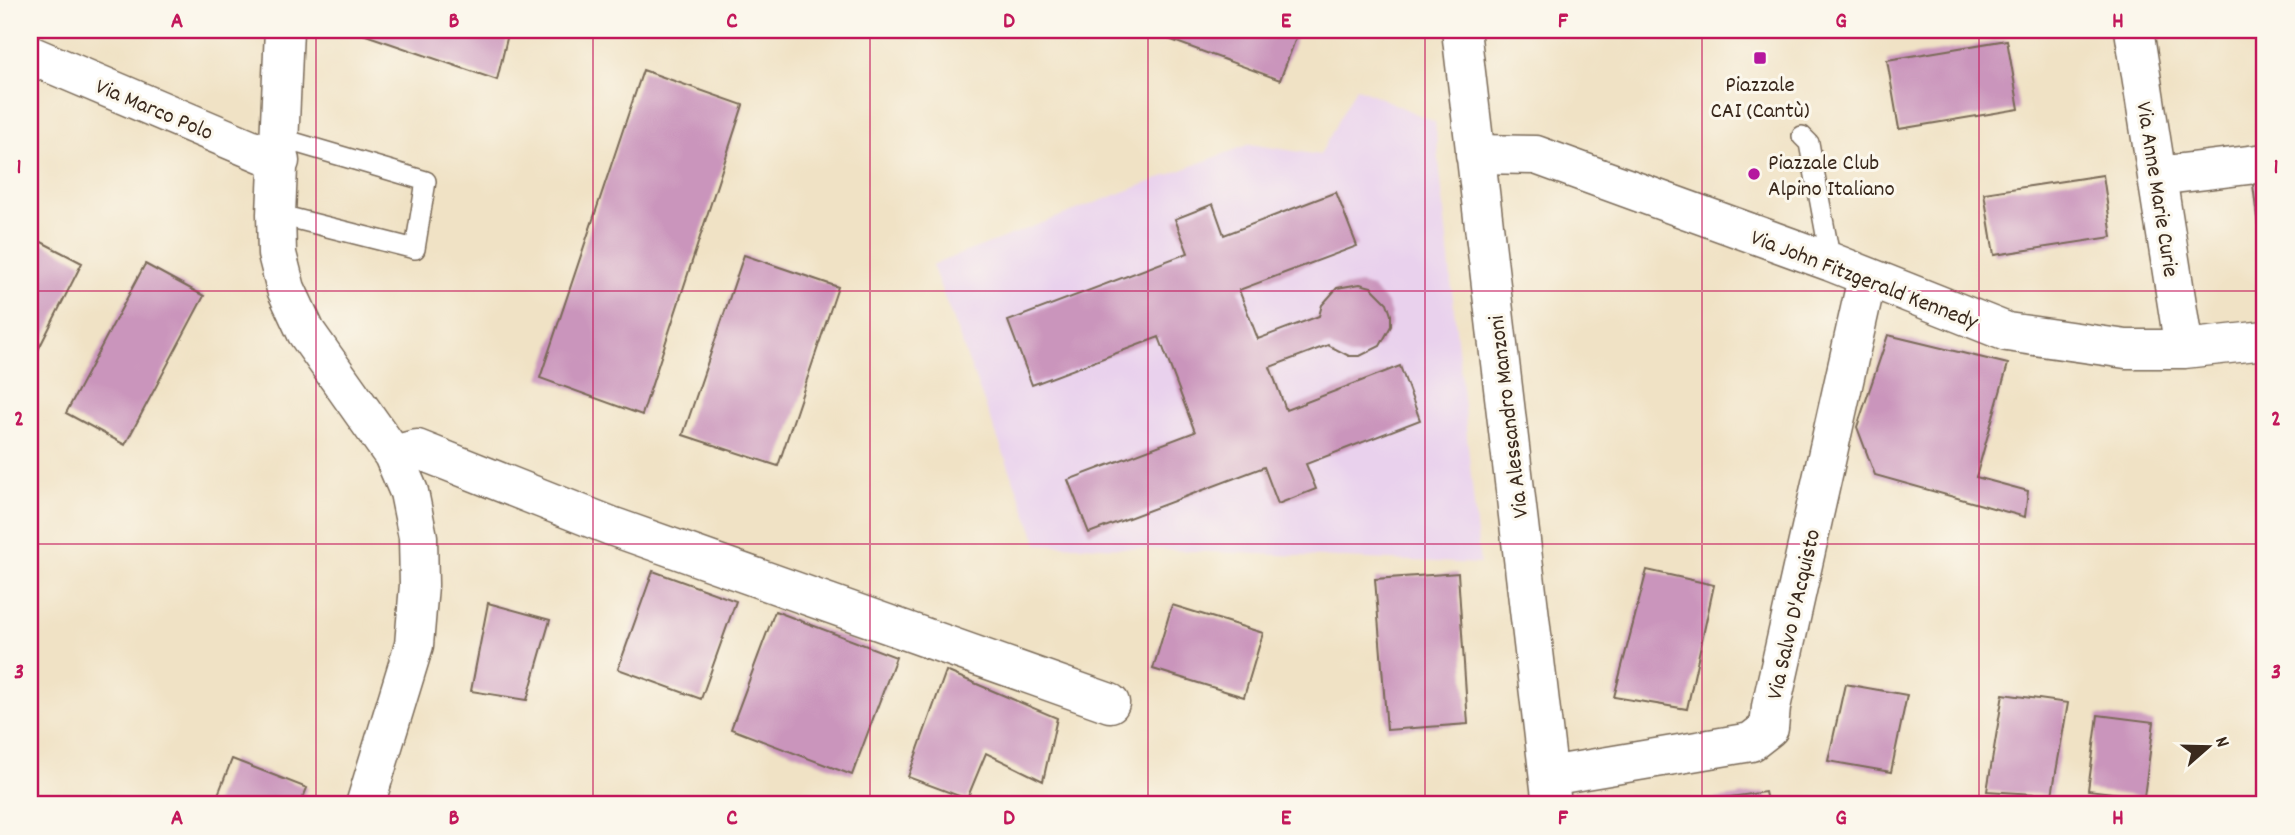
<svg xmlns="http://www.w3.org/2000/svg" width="2295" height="835" font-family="Dekko,sans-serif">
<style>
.built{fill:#e9d1ed}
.building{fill:#ca95bc}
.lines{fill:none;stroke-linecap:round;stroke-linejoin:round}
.service-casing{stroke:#7a6a58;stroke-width:22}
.minor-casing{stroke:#7a6a58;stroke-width:41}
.secondary-casing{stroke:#7a6a58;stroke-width:41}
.service{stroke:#fff;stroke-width:19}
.minor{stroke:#fff;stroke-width:38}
.secondary{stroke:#fff;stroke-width:38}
.grid{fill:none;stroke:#c2185b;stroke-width:2;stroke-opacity:0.55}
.poi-dot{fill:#b5179e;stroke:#fbf7ec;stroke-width:2.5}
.labels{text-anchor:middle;stroke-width:6;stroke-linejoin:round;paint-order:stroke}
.poi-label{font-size:23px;fill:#3b2a1e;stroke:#fbf7ec}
.street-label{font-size:23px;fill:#3b2a1e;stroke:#fbf7ec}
.neatline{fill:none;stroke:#c2185b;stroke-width:2.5}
.grid-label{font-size:23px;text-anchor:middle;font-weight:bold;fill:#c2185b}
</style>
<rect width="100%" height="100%" fill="#fbf7ec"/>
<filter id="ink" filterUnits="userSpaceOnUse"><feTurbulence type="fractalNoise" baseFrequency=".0143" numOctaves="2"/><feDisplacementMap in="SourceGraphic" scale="14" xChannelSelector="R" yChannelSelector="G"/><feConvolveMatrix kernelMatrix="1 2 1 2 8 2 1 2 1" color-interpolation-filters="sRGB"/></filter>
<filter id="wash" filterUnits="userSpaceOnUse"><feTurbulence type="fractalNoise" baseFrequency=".00686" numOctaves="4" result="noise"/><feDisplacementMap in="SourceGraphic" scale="28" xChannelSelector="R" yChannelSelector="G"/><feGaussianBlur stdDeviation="1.57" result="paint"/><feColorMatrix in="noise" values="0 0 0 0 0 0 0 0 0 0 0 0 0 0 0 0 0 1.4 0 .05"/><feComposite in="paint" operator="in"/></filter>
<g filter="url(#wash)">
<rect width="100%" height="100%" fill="#f0e2c5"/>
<path class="built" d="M1356 87 1435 122 1480 564 1038 544 932 265 1250 144 1320 155Z"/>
<g id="blocks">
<path class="building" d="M351 30H509L497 80Z
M1144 30H1299L1280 80Z
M2007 40 2019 109 1899 129 1887 60Z
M643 70 743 105 642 415 540 378Z
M2103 175 2112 237 1994 255 1984 193Z
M2265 175V242L2260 243 2252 176Z
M1336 192 1357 246 1239 290 1258 339 1319 316 1322 305 1337 288 1360 284 1371 287 1387 303 1391 315V326L1380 346 1360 356H1349L1328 345 1270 367 1286 410 1400 366 1420 420 1306 464 1316 489 1278 504 1264 467 1089 533 1068 480 1195 432 1159 337 1032 385 1008 321 1188 253 1175 219 1213 204 1224 235Z
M30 236 82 263 30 366Z
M744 255 838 287 778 466 683 435Z
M145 264 204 296 125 445 66 413Z
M1888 335 2008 364 1976 477 2028 491 2025 517 1875 475 1857 427Z
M1647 570 1714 585 1687 709 1614 697Z
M653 571 736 601 701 699 618 669Z
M1458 573 1468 724 1387 730 1375 579Z
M488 603 550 620 527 700 471 691Z
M1172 605 1263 633 1244 697 1153 669Z
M775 611 896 657 852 775 731 729Z
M946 671 1057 718 1043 781 986 753 967 799 908 777Z
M1845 684 1907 695 1891 772 1828 761Z
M2003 694 2068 703 2052 795 1987 791Z
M2098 715 2154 722 2144 797 2088 790Z
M232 759 307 788 300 805H214Z
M1765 792 1768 805H1680V804Z"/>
</g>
</g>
<g filter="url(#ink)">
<use href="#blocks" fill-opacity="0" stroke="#7a6a58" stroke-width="2"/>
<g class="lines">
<g class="service-casing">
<path id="service" d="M1802 136 1809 143 1831 262
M276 214 415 249 426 181 280 138"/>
</g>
<g class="minor-casing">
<path id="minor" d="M284 30 276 214 277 254 286 289 306 332 393 455 409 492 418 537 419 585 414 645 365 805
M2134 30 2184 349
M30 55 280 161
M1475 154 1536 155 1831 262 2007 332 2126 349H2184L2265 340
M2157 176 2265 163
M393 455 417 449 611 526 1110 703
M1549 776 1751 742 1769 728 1771 707 1867 278"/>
</g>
<g class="secondary-casing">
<path id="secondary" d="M1461 30 1552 805"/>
</g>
<use href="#service" class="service"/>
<use href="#minor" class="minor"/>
<use href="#secondary" class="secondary"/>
</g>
</g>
<path class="grid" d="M316 30V805M593 30V805M870 30V805M1148 30V805M1425 30V805M1702 30V805M1979 30V805M30 291H2265M30 544H2265"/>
<g class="poi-dot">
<rect x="1753" y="51" width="14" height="14" rx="3.5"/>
<circle cx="1754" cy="174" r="7"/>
</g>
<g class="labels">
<g class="poi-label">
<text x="1760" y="91">Piazzale<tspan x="1760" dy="26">CAI (Cantù)</tspan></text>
<text x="1768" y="169" text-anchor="start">Piazzale Club<tspan x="1768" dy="26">Alpino Italiano</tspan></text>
</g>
<g class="street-label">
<text transform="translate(155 108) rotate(23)" y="8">Via Marco Polo</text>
<text transform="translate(2159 189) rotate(81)" y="8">Via Anne Marie Curie</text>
<text transform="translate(1865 278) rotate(21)" y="8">Via John Fitzgerald Kennedy</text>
<text transform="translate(1507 417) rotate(-97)" y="8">Via Alessandro Manzoni</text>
<text transform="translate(1792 614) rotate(-77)" y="8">Via Salvo D'Acquisto</text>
</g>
</g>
<rect width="2295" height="835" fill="none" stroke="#fbf7ec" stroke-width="77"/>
<g transform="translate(2208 747) rotate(70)" stroke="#fbf7ec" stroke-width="5" paint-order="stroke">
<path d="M0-5L12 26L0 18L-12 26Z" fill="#3b2a1e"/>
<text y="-10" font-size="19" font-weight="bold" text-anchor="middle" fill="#3b2a1e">N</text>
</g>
<rect x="38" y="38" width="2218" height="758" class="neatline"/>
<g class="grid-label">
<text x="177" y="27">A</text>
<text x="454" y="27">B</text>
<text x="732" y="27">C</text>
<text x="1009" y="27">D</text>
<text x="1286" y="27">E</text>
<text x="1563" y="27">F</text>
<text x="1841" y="27">G</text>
<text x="2118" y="27">H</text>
<text x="19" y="173">1</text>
<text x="2276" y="173">1</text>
<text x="19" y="425">2</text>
<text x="2276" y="425">2</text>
<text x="19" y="678">3</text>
<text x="2276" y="678">3</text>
<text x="177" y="824">A</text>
<text x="454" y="824">B</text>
<text x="732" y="824">C</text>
<text x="1009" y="824">D</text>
<text x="1286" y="824">E</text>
<text x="1563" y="824">F</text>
<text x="1841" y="824">G</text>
<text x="2118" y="824">H</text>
</g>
</svg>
